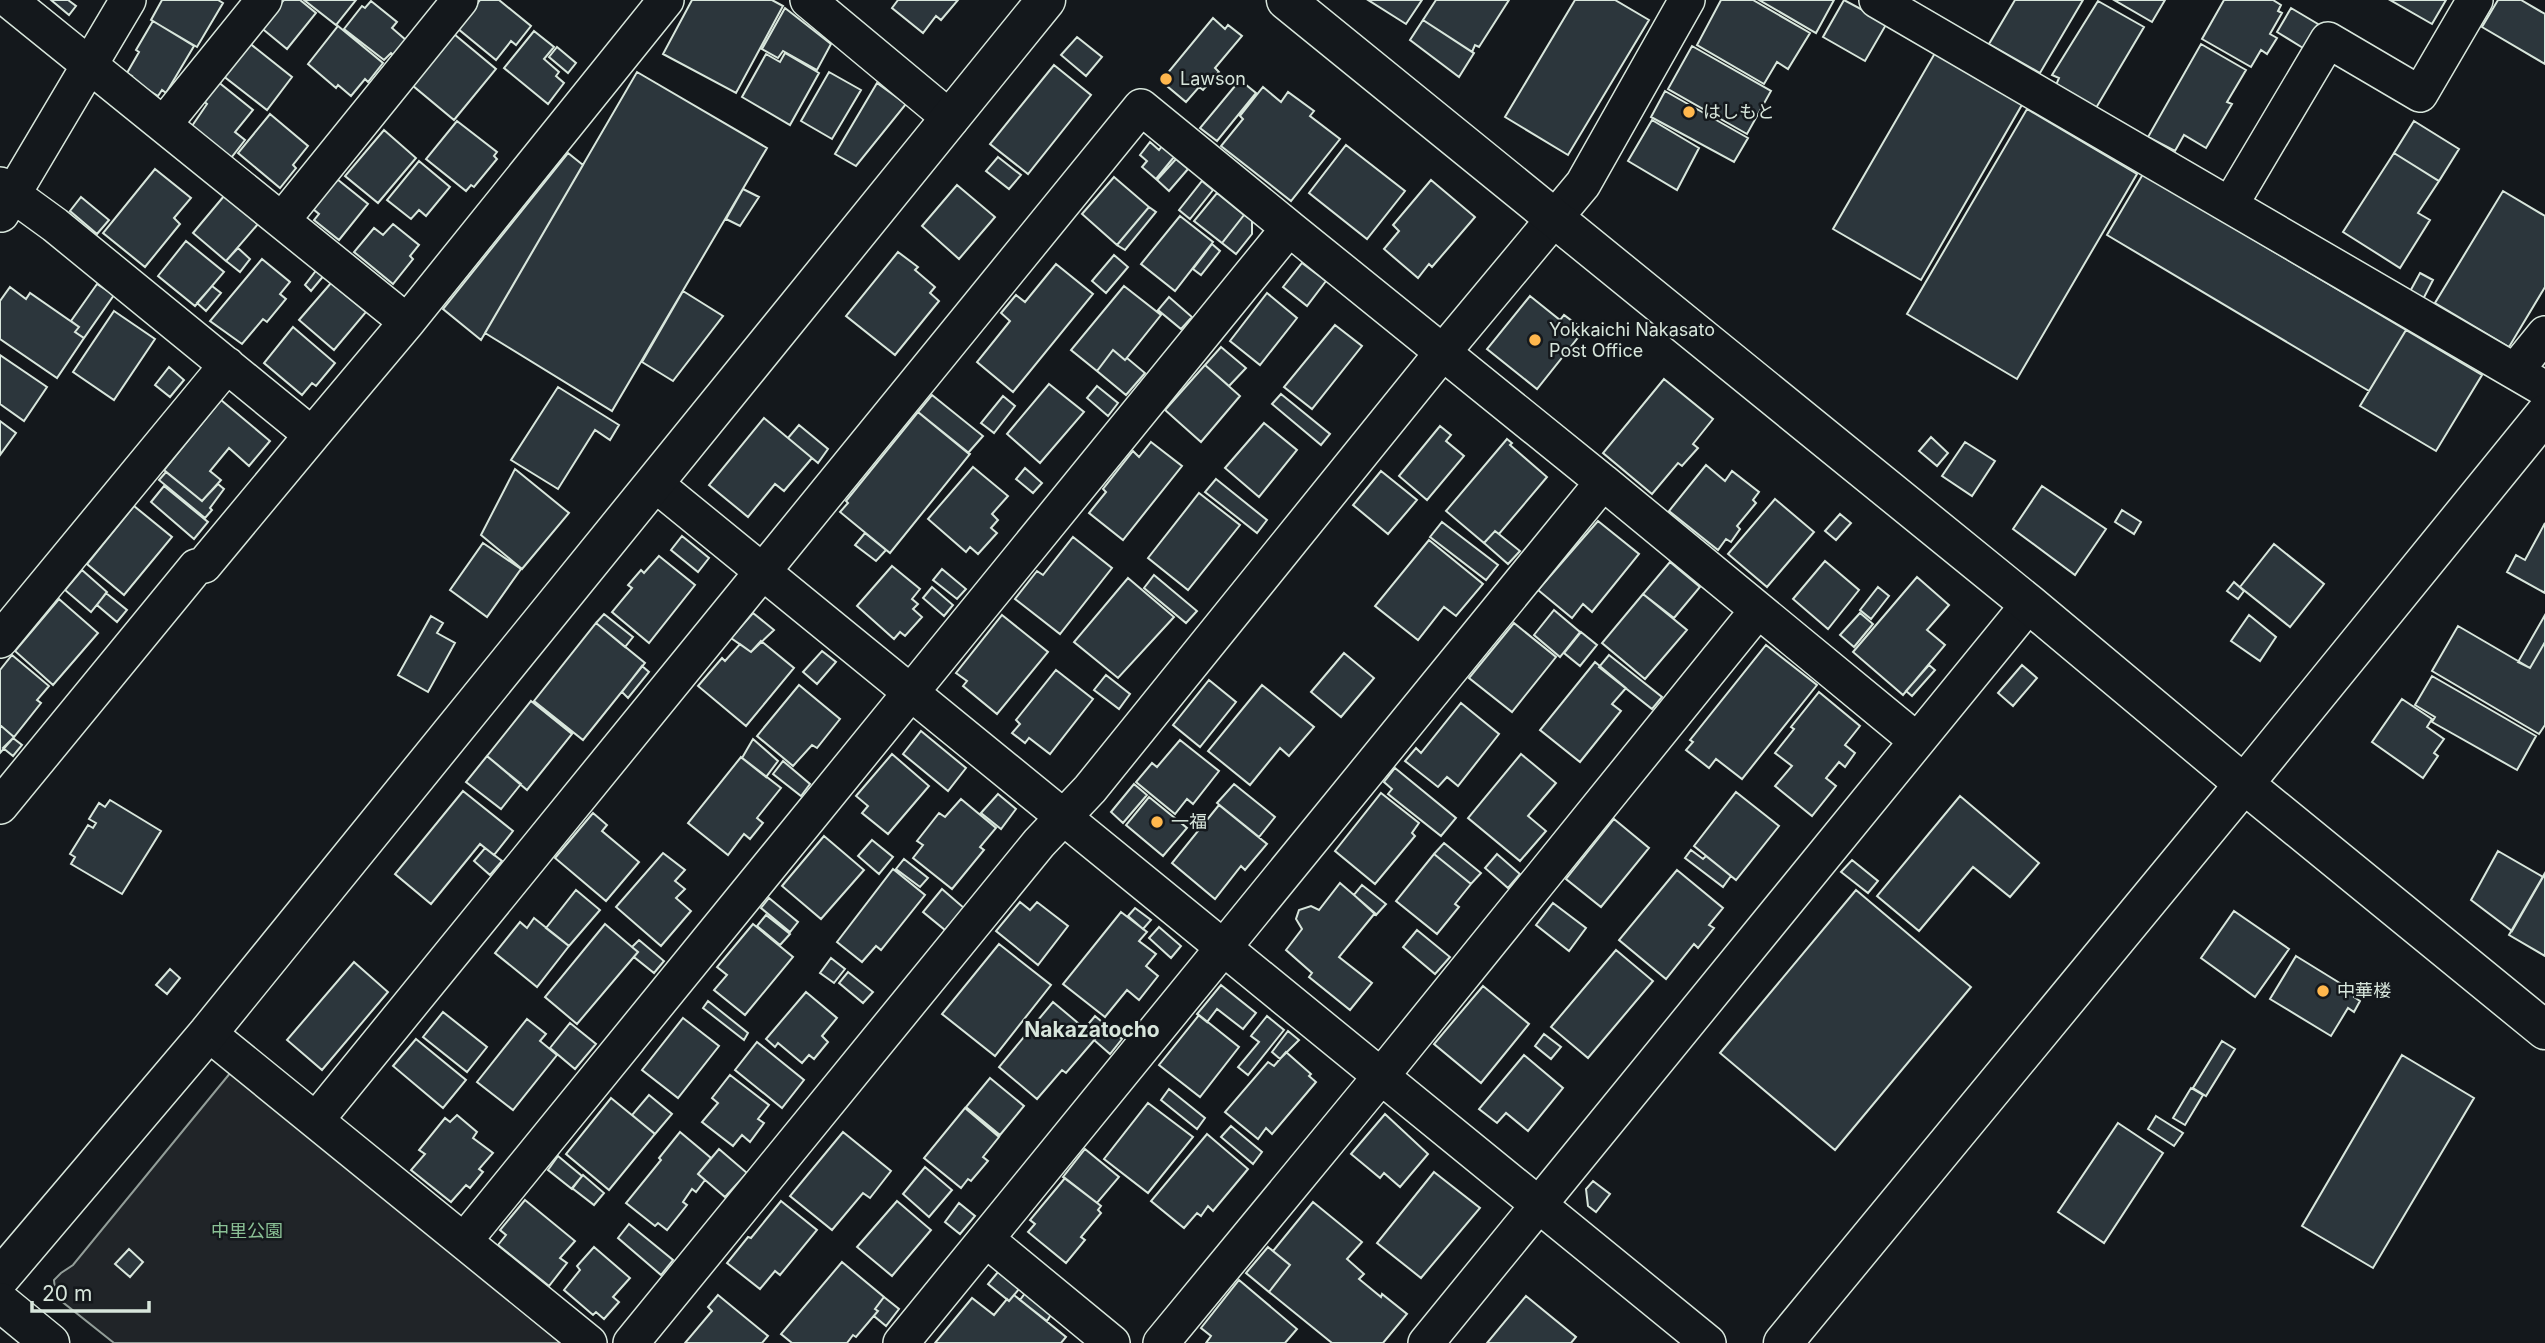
<svg xmlns="http://www.w3.org/2000/svg" width="2545" height="1343" font-family="Inter,'Noto Sans JP',sans-serif">
<style>
.green{fill:#202428;stroke:#939e99;stroke-width:2}
.building{fill:#2c363c;stroke:#d8e6dc;stroke-width:2}
.lines{fill:none;stroke-linecap:round;stroke-linejoin:round}
.minor-casing{stroke:#d8e6dc;stroke-width:38}
.tertiary-casing{stroke:#d8e6dc;stroke-width:41}
.trunk-casing{stroke:#d8e6dc;stroke-width:41}
.minor{stroke:#14181c;stroke-width:35}
.tertiary{stroke:#14181c;stroke-width:38}
.trunk{stroke:#14181c;stroke-width:38}
.poi-dot{fill:#ffb74d;stroke:#14181c;stroke-width:2.5}
.labels{text-anchor:middle;stroke-width:5;stroke-linejoin:round;paint-order:stroke}
.poi-label{font-size:18px;fill:#d8e6dc;stroke:#14181c;text-anchor:start}
.park-label{font-size:18px;fill:#8ac095;stroke:#14181c}
.quarter-label{font-size:21px;font-weight:bold;fill:#d8e6dc;stroke:#14181c}
</style>
<rect width="100%" height="100%" fill="#14181c"/>
<path class="green" d="M231 1072 561 1343H114L60 1300 55 1290 54 1280 61 1273 73 1265Z"/>
<path class="building" d="M51 0H68L76 6 69 15Z
M162 0H218L223 3 197 47 151 20Z
M284 0H300L316 13 287 49 259 26Z
M304 0H356L336 25Z
M480 0H499L531 26 516 45 511 41 496 60 457 28Z
M692 0H772L783 6 736 93 663 54Z
M898 0H958L941 20 936 16 923 33 892 8Z
M1368 0H1422L1406 24Z
M1436 0H1509L1479 47 1475 45 1472 52 1423 20Z
M1575 0H1615L1649 20 1568 155 1505 117Z
M1721 0H1753L1810 33 1788 69 1777 62 1764 84 1697 45Z
M1759 0H1834L1816 33Z
M1844 0 1887 23 1865 61 1823 37Z
M2015 0H2083L2040 73 1989 44Z
M2114 0H2165L2152 22Z
M2224 0H2273L2281 5 2278 11 2282 13 2270 34 2277 38 2267 54 2261 50 2251 67 2202 39Z
M2390 0H2446L2432 24Z
M2498 0H2521L2545 14V64L2482 27Z
M371 1 397 22 392 28 407 41 395 56 391 53 384 60 344 29 362 6 365 8Z
M2098 1 2144 27 2096 108 2056 85 2059 78 2052 75Z
M785 8 831 44 817 70 783 51 778 58 762 49Z
M2291 8 2318 24 2303 48 2277 32Z
M1213 18 1225 29 1228 25 1242 36 1215 68 1219 72 1203 90 1199 87 1186 102 1161 81Z
M1423 20 1474 53 1459 77 1410 40Z
M153 21 194 46 166 93 162 90 158 96 130 79 132 76 127 73 139 52 136 50Z
M338 26 383 63 368 82 365 79 351 96 338 85 336 88 308 64Z
M534 31 554 47 544 59 559 72 556 76 564 83 548 104 504 68Z
M454 34 496 69 454 120 412 85Z
M1077 37 1102 57 1086 76 1061 55Z
M248 42 292 77 267 110 222 75Z
M2201 44 2246 70 2227 102 2232 104 2206 148 2184 135 2175 151 2148 137Z
M1692 46 1771 91 1747 134 1668 89Z
M557 47 576 63 568 73 549 57Z
M785 53 819 73 790 125 742 97 766 54 780 62Z
M1935 53 2023 103 1921 280 1833 229Z
M1054 65 1091 95 1028 174 990 144Z
M637 72 767 148 612 411 485 333Z
M829 72 861 90 832 139 801 121Z
M1240 80 1256 93 1217 141 1200 128Z
M217 81 253 110 235 132 245 140 231 158 192 126 207 104 201 99Z
M877 83 906 104 856 166 835 154Z
M1263 87 1281 102 1288 92 1314 111 1310 116 1340 139 1291 201 1221 146 1243 119 1240 116Z
M1665 91 1748 138 1734 162 1651 117Z
M2027 109 2137 174 2017 379 1907 314Z
M270 114 308 146 293 165 296 168 280 188 238 153Z
M1652 120 1699 148 1677 190 1628 161Z
M457 121 497 152 494 156 497 159 474 187 471 185 466 191 426 159Z
M2414 121 2459 149 2439 181 2394 153Z
M384 130 416 158 378 203 345 176Z
M1150 142 1159 150 1162 146 1174 157 1156 179 1142 167 1147 161 1140 155Z
M1346 145 1405 191 1367 239 1309 193Z
M568 153 583 165 481 340 443 309Z
M2394 153 2439 181 2418 213 2430 220 2400 268 2343 232Z
M998 157 1021 175 1009 189 986 171Z
M1176 159 1188 169 1169 191 1157 180Z
M419 161 450 187 426 216 419 210 411 219 387 200Z
M155 169 191 198 174 218 180 224 145 267 103 233Z
M2143 174 2406 330 2369 391 2107 235Z
M1114 177 1149 207 1117 245 1082 214Z
M337 179 368 204 339 240 314 220 319 214 313 209Z
M1431 180 1475 217 1432 267 1429 264 1418 278 1384 249 1399 231 1393 225Z
M1202 181 1213 190 1190 219 1179 210Z
M957 185 995 217 959 259 922 226Z
M743 189 759 197 740 226 726 219Z
M2503 191 2545 216V287L2509 347 2435 303Z
M1217 193 1244 215 1222 243 1194 221Z
M224 196 258 224 226 261 193 233Z
M81 197 109 220 97 234 70 211Z
M1149 207 1156 212 1125 250 1117 245Z
M1244 215 1252 220V234L1236 254 1222 243Z
M1180 216 1213 242 1175 291 1141 264Z
M393 224 419 245 410 256 413 259 393 284 354 252 374 228 383 235Z
M186 241 224 272 195 306 158 276Z
M1212 244 1220 251 1201 275 1193 269Z
M238 248 250 259 240 272 226 261Z
M898 252 918 267 915 270 935 287 930 293 939 301 895 355 846 316Z
M1114 255 1128 267 1106 293 1092 281Z
M262 259 290 282 280 294 286 299 267 322 263 319 242 344 210 321Z
M1302 263 1326 281 1307 306 1283 287Z
M1056 264 1093 294 1013 392 977 362 1010 321 1001 313 1016 295 1025 302Z
M318 268 325 274 311 291 305 285Z
M2420 273 2433 280 2420 305 2407 297Z
M331 283 366 312 334 350 299 320Z
M97 284 114 295 84 338 75 332 79 327 71 321Z
M212 286 221 293 206 311 197 303Z
M1124 286 1161 315 1125 360 1113 350 1097 371 1071 350Z
M10 287 26 299 30 293 79 327 75 332 84 338 57 378 0 339V301Z
M683 291 723 316 673 381 642 362Z
M1267 293 1297 318 1260 365 1230 341Z
M1530 296 1560 320 1564 315 1584 330 1537 389 1487 349Z
M1169 297 1192 317 1181 329 1158 310Z
M114 311 155 339 114 400 73 372Z
M1335 325 1362 346 1312 409 1284 387Z
M293 327 335 363 316 386 312 383 302 395 264 363Z
M2406 330 2482 375 2436 451 2360 406Z
M1221 347 1246 368 1229 386 1205 365Z
M1113 350 1125 360 1127 358 1145 373 1126 395 1097 371Z
M0 355 47 387 24 421 0 404Z
M1205 365 1240 396 1201 442 1165 410Z
M169 367 184 380 170 397 155 385Z
M1664 379 1713 419 1693 444 1698 448 1682 466 1678 463 1652 494 1603 453Z
M1049 384 1084 412 1040 463 1007 434Z
M1097 386 1118 403 1108 416 1087 398Z
M558 387 619 425 610 440 595 430 558 489 511 460Z
M1281 394 1330 434 1321 445 1272 404Z
M932 395 983 436 968 453 918 412Z
M1003 396 1015 406 994 433 981 423Z
M221 400 270 441 249 466 229 448 210 471 221 480 202 501 164 470Z
M918 412 970 454 890 553 840 512 848 503 846 501Z
M764 418 812 458 784 491 775 484 748 517 709 485Z
M0 421 16 433 0 455Z
M1264 423 1297 450 1259 497 1225 468Z
M799 425 828 449 818 463 788 438Z
M1440 426 1451 435 1446 441 1464 456 1427 500 1399 476Z
M1931 437 1948 453 1937 466 1919 451Z
M1507 439 1512 443 1510 445 1547 477 1499 534 1495 531 1484 543 1446 511Z
M1151 442 1182 466 1123 540 1089 513 1106 492 1103 489 1133 451 1139 457Z
M1965 442 1995 461 1972 496 1942 476Z
M1706 465 1725 481 1732 471 1759 492 1753 500 1756 503 1737 526 1740 529 1731 542 1726 539 1718 550 1669 511Z
M973 467 1008 496 992 514 998 520 991 528 997 533 978 554 970 547 966 552 928 519Z
M1025 468 1042 483 1033 493 1016 479Z
M515 469 569 513 522 569 481 535Z
M1381 471 1417 500 1388 534 1353 505Z
M166 472 202 501 218 484 224 489 210 508 212 510 205 518 159 480Z
M1216 479 1267 520 1257 533 1205 492Z
M164 486 208 522 194 539 151 502Z
M2042 486 2106 529 2075 575 2013 529Z
M1199 493 1240 525 1188 590 1148 558Z
M1775 499 1814 532 1767 587 1728 554Z
M134 506 172 537 124 595 87 564Z
M2122 510 2141 522 2134 534 2115 522Z
M1840 514 1851 523 1836 540 1825 531Z
M1598 521 1639 554 1592 612 1583 604 1572 618 1538 590Z
M1442 522 1498 565 1486 580 1430 537Z
M2545 523V593L2507 572 2516 555 2525 560Z
M1495 531 1520 551 1508 564 1484 543Z
M865 533 886 550 876 561 855 545Z
M682 536 709 558 698 572 671 550Z
M1073 537 1112 568 1060 634 1015 599 1037 571 1043 575Z
M1429 540 1483 584 1456 616 1444 607 1418 640 1375 606Z
M483 543 521 569 487 617 450 590Z
M2274 544 2324 584 2290 627 2240 587Z
M659 556 695 585 649 643 612 612 632 588 628 585 641 570 644 573Z
M1825 561 1859 590 1828 629 1793 599Z
M1670 562 1700 587 1674 618 1643 594Z
M892 566 920 589 912 599 918 604 913 609 922 617 905 636 900 632 894 639 857 606Z
M942 569 966 589 957 599 933 580Z
M82 570 107 592 91 612 65 590Z
M1154 575 1197 611 1186 623 1144 588Z
M1917 577 1949 605 1927 630 1945 645 1903 695 1853 652Z
M1128 578 1174 617 1118 678 1074 642Z
M2234 582 2244 591 2238 599 2227 591Z
M932 587 953 605 944 616 923 598Z
M1878 587 1889 596 1871 619 1860 610Z
M106 593 127 610 117 622 97 605Z
M1643 594 1687 630 1645 679 1602 643Z
M59 599 98 633 53 685 15 651Z
M1554 610 1580 632 1560 657 1534 635Z
M753 613 774 630 751 652 731 638Z
M1860 613 1873 624 1854 647 1840 635Z
M604 614 633 637 625 647 596 623Z
M1002 615 1048 652 997 714 963 686 967 681 956 673Z
M2249 615 2276 637 2260 661 2231 641Z
M2545 615V642L2530 668 2518 662Z
M431 616 443 623 437 633 455 643 428 692 398 675Z
M596 623 645 663 583 740 534 701Z
M1514 623 1556 657 1512 712 1469 678Z
M2458 626 2530 668 2545 642V725L2539 734 2432 671Z
M1581 632 1597 645 1580 666 1564 653Z
M761 641 794 668 746 726 698 686 722 658 725 661 740 644 751 652Z
M1766 645 1817 685 1742 779 1716 759 1709 768 1686 750 1693 742 1690 740Z
M822 651 836 662 817 684 803 672Z
M1344 653 1374 678 1341 717 1311 692Z
M12 655 49 686 37 700 41 703 14 737 0 725V670Z
M1609 655 1662 697 1652 709 1599 667Z
M1595 662 1626 688 1612 704 1621 711 1580 762 1540 730Z
M1929 665 1935 670 1912 696 1906 691Z
M2022 665 2037 678 2013 706 1998 693Z
M642 666 649 672 628 698 622 692Z
M1056 670 1093 699 1050 754 1029 738 1025 743 1012 733 1020 724 1016 720Z
M1106 675 1130 694 1119 709 1094 690Z
M2432 676 2536 736 2517 770 2432 722 2435 717 2415 705Z
M1209 680 1236 702 1200 747 1173 725Z
M799 685 840 719 817 748 812 745 793 766 757 736Z
M1262 685 1314 727 1289 756 1280 748 1250 785 1208 751Z
M1819 692 1860 726 1845 745 1855 753 1845 767 1839 762 1826 778 1836 786 1812 816 1775 786 1792 766 1775 753 1794 729 1791 727Z
M2402 699 2432 719 2427 727 2444 739 2434 753 2438 756 2423 778 2372 742Z
M531 701 572 734 527 790 487 756Z
M1461 703 1499 734 1458 786 1447 777 1438 787 1405 761 1416 748 1421 753Z
M0 725 14 737 0 753Z
M921 731 966 768 948 791 903 754Z
M13 738 22 745 13 756 3 748Z
M753 739 778 761 766 777 742 758Z
M1180 740 1219 771 1193 804 1187 799 1175 814 1136 782 1152 763 1157 767Z
M892 754 929 786 888 834 862 813 868 806 856 796Z
M1521 754 1556 783 1528 816 1546 831 1520 861 1468 818Z
M487 756 521 784 501 809 466 782Z
M741 757 781 788 757 818 763 823 750 839 744 834 728 855 688 823Z
M783 761 810 784 801 796 773 774Z
M1395 768 1456 818 1441 836 1388 794 1392 789 1384 782Z
M1134 784 1147 795 1123 823 1111 812Z
M1234 784 1275 817 1259 837 1217 803Z
M463 791 513 831 494 855 480 844 431 904 395 874Z
M1736 792 1779 826 1736 880 1694 846Z
M1381 793 1419 823 1412 833 1415 836 1375 884 1335 851Z
M998 794 1016 809 1001 829 981 813Z
M1960 796 2039 863 2010 897 1973 867 1919 931 1877 896Z
M1149 797 1187 828 1163 856 1126 825Z
M961 799 996 828 980 847 984 850 952 889 913 858 923 845 917 841 939 813 945 817Z
M110 800 161 831 122 894 71 864 75 857 70 854 88 825 93 828 96 823 89 819 99 803 105 807Z
M1219 805 1267 844 1245 870 1241 866 1215 899 1172 863Z
M593 813 607 825 602 831 639 862 606 901 555 858Z
M1614 819 1649 848 1601 907 1566 879Z
M824 836 864 870 821 919 782 886Z
M872 840 893 857 879 874 858 856Z
M1444 843 1481 873 1471 884 1434 854Z
M485 848 502 861 490 875 474 861Z
M1691 850 1703 859 1706 856 1731 876 1723 887 1685 858Z
M2498 851 2543 877 2512 931 2471 900Z
M663 853 685 870 675 881 685 889 676 898 691 911 661 946 616 907Z
M1434 854 1471 884 1455 904 1459 907 1437 934 1396 901Z
M1497 854 1520 874 1508 888 1485 868Z
M904 859 928 878 920 887 896 869Z
M1852 860 1878 881 1868 893 1841 872Z
M893 869 925 895 881 950 876 946 862 962 837 942Z
M1677 870 1723 908 1709 925 1714 928 1698 948 1694 944 1666 979 1619 940Z
M2545 873V956L2509 935Z
M1340 883 1375 913 1339 957 1372 983 1350 1010 1309 977 1312 973 1286 950 1302 929 1296 919 1299 910 1311 906 1319 910Z
M1362 885 1386 904 1376 915 1354 895Z
M942 889 964 908 945 930 923 912Z
M576 890 600 910 569 946 546 928Z
M1856 890 1971 987 1835 1150 1720 1053Z
M769 898 798 922 790 932 761 908Z
M1020 902 1030 910 1037 902 1068 926 1038 965 996 931Z
M1553 903 1586 928 1569 951 1536 925Z
M1135 908 1151 920 1143 929 1128 916Z
M2234 911 2289 949 2255 997 2201 958Z
M1121 912 1147 932 1139 941 1156 954 1146 966 1158 976 1139 1000 1127 990 1105 1017 1063 984Z
M766 915 790 934 780 945 757 926Z
M534 918 569 946 537 987 495 953 520 922 527 928Z
M605 924 638 952 577 1024 545 997Z
M753 924 793 957 745 1015 714 990 727 975 717 967Z
M1159 927 1181 946 1171 958 1149 938Z
M1417 930 1450 957 1435 974 1403 947Z
M639 940 664 961 654 973 634 957 638 952 632 947Z
M999 944 1051 985 995 1056 942 1014Z
M1616 950 1653 981 1588 1058 1551 1027Z
M2296 956 2356 993 2354 997 2360 1001 2354 1012 2348 1008 2331 1036 2270 999Z
M831 958 845 969 834 983 820 973Z
M354 962 388 992 322 1070 287 1040Z
M170 969 180 978 167 994 156 985Z
M848 972 873 992 863 1003 839 983Z
M1221 985 1256 1013 1243 1029 1217 1009 1207 1022 1197 1014Z
M1483 986 1529 1024 1481 1083 1434 1044Z
M806 992 837 1018 822 1036 828 1042 814 1059 809 1055 802 1063 778 1043 775 1047 766 1039Z
M708 1001 748 1033 744 1040 703 1008Z
M1053 1002 1096 1038 1066 1073 1062 1070 1037 1099 999 1067Z
M443 1012 487 1047 467 1072 423 1037Z
M1199 1015 1239 1047 1200 1097 1159 1065Z
M1095 1016 1122 1039 1110 1054 1094 1040 1096 1038 1085 1028Z
M1267 1016 1284 1030 1248 1075 1238 1067 1259 1042 1251 1036Z
M683 1018 719 1046 678 1098 642 1070Z
M527 1019 546 1034 540 1041 557 1055 513 1110 477 1082Z
M570 1023 596 1044 575 1069 550 1048Z
M1288 1031 1299 1040 1280 1059 1272 1052Z
M1544 1034 1561 1047 1551 1059 1535 1046Z
M416 1039 466 1080 443 1108 393 1066Z
M2222 1041 2235 1049 2206 1096 2193 1088Z
M757 1042 804 1080 782 1108 735 1070Z
M1286 1052 1311 1074 1309 1076 1316 1082 1272 1134 1266 1128 1258 1139 1225 1112 1268 1062 1274 1066Z
M1524 1055 1563 1088 1528 1131 1506 1113 1497 1123 1479 1109Z
M2402 1055 2474 1098 2373 1268 2302 1226Z
M730 1075 769 1105 758 1119 764 1123 750 1142 742 1135 733 1146 702 1122 718 1103 712 1098Z
M990 1078 1024 1106 1000 1135 966 1107Z
M2191 1088 2203 1095 2185 1125 2173 1118Z
M1169 1089 1205 1118 1197 1129 1161 1100Z
M649 1095 672 1114 655 1134 632 1115Z
M611 1098 655 1134 609 1190 566 1154Z
M1148 1103 1193 1137 1148 1193 1104 1159Z
M965 1108 999 1137 983 1157 988 1161 971 1181 968 1179 961 1188 924 1158Z
M1385 1114 1428 1154 1400 1187 1384 1173 1380 1178 1351 1154Z
M457 1115 477 1132 473 1138 493 1153 479 1169 483 1172 470 1188 466 1185 451 1202 411 1170 425 1154 419 1150 445 1118 450 1122Z
M2156 1116 2183 1133 2174 1146 2148 1129Z
M2118 1123 2163 1153 2104 1243 2058 1212Z
M1231 1126 1262 1152 1253 1164 1221 1137Z
M680 1132 711 1158 698 1174 705 1180 696 1192 692 1189 683 1202 687 1205 667 1230 658 1223 655 1226 626 1203 661 1160 659 1158Z
M843 1132 891 1171 870 1198 863 1193 832 1230 790 1196Z
M1207 1134 1248 1169 1213 1211 1208 1206 1201 1216 1197 1213 1184 1228 1151 1201Z
M719 1149 747 1173 725 1197 698 1174Z
M1085 1149 1119 1177 1097 1203 1063 1177Z
M558 1156 582 1176 572 1189 548 1170Z
M925 1167 952 1190 929 1217 903 1194Z
M1434 1172 1480 1208 1421 1278 1377 1243Z
M583 1175 604 1193 594 1205 572 1188Z
M1065 1178 1101 1206 1098 1210 1101 1213 1081 1237 1085 1240 1066 1263 1028 1232 1035 1224 1030 1220Z
M1593 1181 1610 1194 1596 1212 1588 1206 1586 1189Z
M525 1200 575 1241 560 1258 567 1263 549 1286 498 1245 506 1235 500 1230Z
M781 1201 817 1230 780 1275 775 1271 760 1289 727 1263 748 1237 751 1238Z
M897 1201 931 1230 892 1276 857 1247Z
M1313 1202 1362 1242 1347 1259 1364 1274 1359 1279 1381 1297 1382 1294 1407 1314 1383 1343H1332L1269 1292 1290 1265 1273 1251Z
M959 1203 975 1216 960 1234 945 1222Z
M629 1224 673 1260 661 1275 618 1238Z
M594 1247 630 1278 613 1297 619 1302 604 1319 596 1312 593 1315 564 1290 580 1270 577 1266Z
M1268 1247 1290 1265 1269 1292 1246 1273Z
M129 1249 143 1262 130 1277 115 1264Z
M842 1262 884 1297 875 1309 878 1311 856 1337 853 1335 847 1343H792L781 1334Z
M998 1272 1019 1289 1009 1301 988 1284Z
M1239 1280 1297 1329 1285 1343H1206L1211 1336 1201 1328Z
M1026 1292 1052 1313 1047 1321 1020 1300Z
M718 1295 768 1336 762 1343H685L712 1311 708 1307Z
M1014 1295 1066 1337 1061 1343H935L972 1298 994 1315 1007 1299 1009 1301Z
M1526 1296 1576 1337 1571 1343H1487Z
M884 1297 899 1309 886 1326 874 1316 878 1311 875 1309Z"/>
<g class="lines">
<g class="minor-casing">
<path id="minor" d="M9 0 407 322
M808 0 951 119
M1877 0 2545 389
M164 124 264 0
M0 185 55 225 312 435 407 322 666 0
M2230 205 2328 40 2420 94 2475 0
M1 214 128 0
M283 219 460 0
M2515 371 2545 334
M1603 482 1916 740
M654 483 1708 1343
M0 640 227 365
M0 806 196 567 204 565 312 435
M208 1033 589 1343
M316 1120 1141 107 1289 228
M987 1240 1112 1343
M464 1241 1289 228 1603 482 901 1343
M631 1343 1039 843 1090 789 1443 352 1583 184 1687 0
M1161 1343 1382 1075 1758 610
M1426 1343 2029 604"/>
</g>
<g class="tertiary-casing">
<path id="tertiary" d="M1286 0 2029 604 2244 784 2545 1030
M0 1278 208 1033 1046 0
M1783 1343 2244 784 2545 414"/>
</g>
<g class="trunk-casing">
<path id="trunk" d="M0 1302 50 1343"/>
</g>
<use href="#minor" class="minor"/>
<use href="#tertiary" class="tertiary"/>
<use href="#trunk" class="trunk"/>
</g>
<g class="poi-dot">
<circle cx="1166" cy="79" r="7"/>
<circle cx="1689" cy="112" r="7"/>
<circle cx="1535" cy="340" r="7"/>
<circle cx="1157" cy="822" r="7"/>
<circle cx="2323" cy="991" r="7"/>
</g>
<g class="labels">
<g class="poi-label">
<text x="1180" y="85">Lawson</text>
<text x="1703" y="118">はしもと</text>
<text x="1549" y="336">Yokkaichi Nakasato<tspan x="1549" dy="21">Post Office</tspan></text>
<text x="1171" y="828">一福</text>
<text x="2337" y="997">中華楼</text>
</g>
<g class="park-label">
<text x="247" y="1237">中里公園</text>
</g>
<g class="quarter-label">
<text x="1092" y="1037">Nakazatocho</text>
</g>
</g>
<path d="M32 1301v10h117v-10" fill="none" stroke="#d8e6dc" stroke-width="3.5"/>
<text x="42" y="1301" font-size="21" fill="#d8e6dc" stroke="#14181c" stroke-width="5" paint-order="stroke">20 m</text>
</svg>
